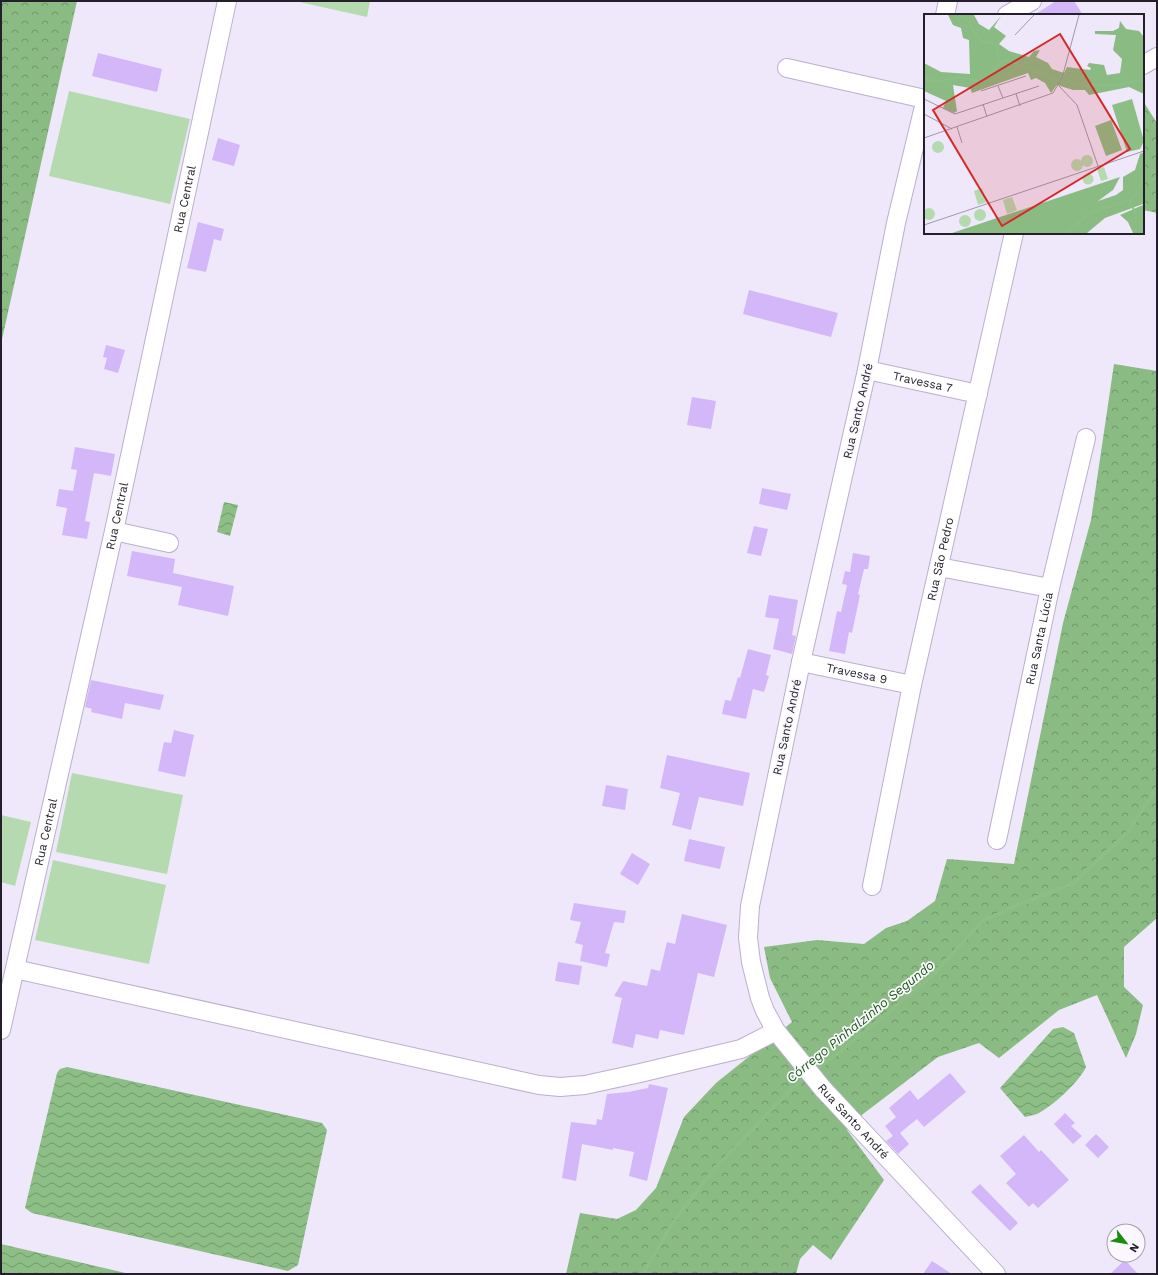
<svg xmlns="http://www.w3.org/2000/svg" width="1158" height="1275" font-family="'Work Sans',sans-serif">
<style>
.grass{fill:#b5dab0}
.forest{fill:url(#forest-crowns)}
.water{fill:url(#water-waves)}
.lines{fill:none;stroke-linecap:round;stroke-linejoin:round}
.stream{stroke:#8cbe85;stroke-width:4}
.building{fill:#d3b7f9}
.minor-casing{stroke:#bbafcd;stroke-width:20}
.minor{stroke:#fff;stroke-width:18}
.labels{text-anchor:middle;stroke-width:3.5;stroke-linejoin:round;paint-order:stroke}
.street-label{font-size:12px;fill:#241f2a;stroke:#faf8fe}
.water-label{font-size:13px;font-style:italic;fill:#165a0f;stroke:#faf8fe}
.inset-river{fill:none;stroke:#8cbe85;stroke-width:2}
.inset-road{fill:none;stroke:#9e98a7;stroke-width:1}
.view{fill:#d62828;fill-opacity:0.15;stroke:#d62828;stroke-width:2}
.inset-edge{fill:none;stroke:#241f2a;stroke-width:2}
</style>
<defs>
<pattern id="forest-crowns" width="20" height="18" patternUnits="userSpaceOnUse"><rect width="20" height="18" fill="#8abb83"/><path d="M2 6a3 3 0 1 1 6 0M12 15a3 3 0 1 1 6 0" fill="none" stroke="#71976b"/></pattern>
<pattern id="water-waves" width="16" height="10" patternUnits="userSpaceOnUse"><rect width="16" height="10" fill="#8cbe85"/><path d="M0 5q4-4 8 0t8 0" fill="none" stroke="#729a6d"/></pattern>
</defs>
<rect width="100%" height="100%" fill="#efe8fb"/>
<path class="grass" d="M295 1H370L367 17Z
M69 91 190 119 170 204 49 176Z
M72 773 183 795 167 874 56 852Z
M1 815 31 822 15 886 1 882Z
M53 860 166 885 149 964 35 940Z"/>
<path class="forest" d="M1 1H77L1 344Z
M1143 101 1157 123V213L1143 210Z
M1114 364 1157 371V918L1124 947V987L1143 1005 1136 1034 1126 1058 1097 995 1059 1010 999 1058 979 1043 938 1057 863 1114 847 1130 884 1180 831 1260 813 1245 800 1259 796 1274H566L580 1213 617 1219 636 1210 656 1188 684 1117 716 1083 792 1022 770 978 764 947 817 940 864 944 886 928 907 921 935 901 947 859 1014 864 1063 623 1091 520Z"/>
<path class="water" d="M224 502 238 505 230 536 217 532Z
M1063 1027 1074 1033 1086 1067C1079 1082 1052 1107 1037 1114 1034 1115 1029 1116 1025 1117L1000 1088 1053 1029Z
M67 1067 322 1123 327 1130 298 1265 288 1271 32 1213 25 1208 57 1073 60 1069Z
M1 1244 130 1274H1Z"/>
<g class="lines">
<path class="stream" d="M815 1071 887 1014 936 972 981 922 1016 906 1072 884 1127 833 1154 792 1157 791
M643 1274 674 1221 713 1171 786 1094 808 1076"/>
</g>
<path class="building" d="M1056 1H1074L1083 15H1034Z
M98 53 162 69 157 92 92 76Z
M218 138 240 145 234 166 212 160Z
M198 222 224 229 221 241 214 239 206 272 187 268Z
M749 290 838 313 831 337 743 314Z
M106 345 125 350 118 373 104 369 107 358 103 357Z
M692 397 716 401 711 429 687 425Z
M75 447 115 454 111 476 94 473 85 521 90 522 87 539 62 535 67 508 56 506 59 489 73 491 77 470 71 469Z
M762 488 791 494 787 510 759 504Z
M754 526 768 529 761 556 747 553Z
M132 551 175 559 173 573 234 586 228 616 178 605 182 587 127 576Z
M853 553 870 556 868 569H864L858 594 860 595 852 633 849 632 845 654 829 651 837 611 841 612 847 585 842 584 845 571 850 572Z
M769 595 798 600 792 635 796 636 792 654 773 649 779 619 765 617Z
M748 649 771 655 766 675 769 676 764 692 753 689 746 719 722 714 725 700 731 701 738 677 740 678Z
M91 680 164 695 160 710 125 703 122 719 91 712 92 709 85 707Z
M174 730 194 735 185 777 158 771 164 742 171 743Z
M667 755 750 773 743 806 699 797 691 830 672 825 680 793 660 788Z
M606 785 628 789 625 810 602 806Z
M689 839 725 847 720 869 684 861Z
M632 853 650 864 638 885 620 874Z
M574 903 626 911 624 923 614 922 605 953 610 954 607 967 580 961 583 945 575 943 581 922 570 920Z
M682 914 727 925 714 977 698 973 684 1035 660 1030 658 1039 636 1034 633 1048 612 1043 622 998 614 996 623 981 647 986 651 969 660 971 667 942 675 944Z
M558 962 582 966 579 985 555 981Z
M950 1073 966 1092 924 1127 917 1119 900 1133 909 1144 898 1154 886 1141 893 1136 885 1126 896 1117 889 1108 910 1090 918 1100Z
M649 1084 668 1088 647 1181 629 1176 634 1152 613 1148V1150L582 1144 576 1181 562 1178 571 1122 596 1125 597 1119 602 1120 607 1094 628 1092 648 1088Z
M1065 1113 1075 1123 1071 1126 1082 1136 1073 1144 1054 1124Z
M1096 1134 1109 1147 1098 1158 1085 1145Z
M1024 1135 1039 1152 1041 1150 1069 1180 1038 1208 1033 1203 1029 1207 1006 1183 1016 1174 1000 1156Z
M980 1184 1018 1223 1010 1231 971 1192Z
M1125 1260 1138 1274H1110Z
M932 1261 952 1274H923Z"/>
<g class="lines">
<g class="minor-casing">
<g id="minor">
<path d="M945 15 948 1"/>
<path d="M1007 15 1032 1"/>
<path d="M1143 65 1157 57"/>
<path d="M787 68 925 99"/>
<path id="s1" d="M925 102 896 223 867 370 801 662 750 906 748 938 751 962 760 998 765 1011 776 1031 823 1089 996 1274"/>
<path id="s2" d="M867 370 978 394"/>
<path d="M114 531 169 543"/>
<path d="M939 567 1050 588"/>
<path id="s3" d="M801 662 912 685"/>
<path id="s4" d="M997 840 1050 588 1086 438"/>
<path id="s5" d="M872 886 912 685 1014 233"/>
<path d="M15 969 539 1085 560 1087 585 1085 640 1073 741 1049 776 1031"/>
<path id="s6" d="M1 1030 114 531 227 1"/>
</g>
</g>
<use href="#minor" class="minor"/>
</g>
<g class="labels">
<g class="street-label">
<text dy="4" stroke="none"><textPath href="#s6" startOffset="851">Rua Central</textPath></text>
<text dy="4" stroke="none"><textPath href="#s2" startOffset="57">Travessa 7</textPath></text>
<text transform="translate(858 411) rotate(-77)" y="4">Rua Santo André</text>
<text dy="4" stroke="none"><textPath href="#s6" startOffset="527">Rua Central</textPath></text>
<text dy="4" stroke="none"><textPath href="#s5" startOffset="334">Rua São Pedro</textPath></text>
<text dy="4" stroke="none"><textPath href="#s4" startOffset="206">Rua Santa Lúcia</textPath></text>
<text dy="4" stroke="none"><textPath href="#s3" startOffset="57">Travessa 9</textPath></text>
<text transform="translate(787 727) rotate(-78)" y="4">Rua Santo André</text>
<text dy="4" stroke="none"><textPath href="#s6" startOffset="203">Rua Central</textPath></text>
<text dy="4" stroke="none"><textPath href="#s1" startOffset="1072">Rua Santo André</textPath></text>
</g>
<g class="water-label">
<text transform="translate(860 1021) rotate(-39)" y="5">Córrego Pinhalzinho Segundo</text>
</g>
</g>
<g transform="translate(924 14)">
<rect width="220" height="220" fill="#efe8fb"/>
<path d="M8 133a6 6 0 1 1 12 0a6 6 0 1 1-12 0ZM157 147a6 6 0 1 1 12 0a6 6 0 1 1-12 0ZM147 151a6 6 0 1 1 12 0a6 6 0 1 1-12 0ZM180 153 184 165 177 167 173 155ZM158.5 165a5.5 5.5 0 1 1 11 0a5.5 5.5 0 1 1-11 0ZM58 174 63 188 54 191 50 177ZM88 183 93 196 83 200 79 186ZM-1 200a6 6 0 1 1 12 0a6 6 0 1 1-12 0ZM50 201a6 6 0 1 1 12 0a6 6 0 1 1-12 0ZM35 207a6 6 0 1 1 12 0a6 6 0 1 1-12 0Z" fill="#b5dab0"/>
<path d="M24 1H50L55 10 65 16 77 2 70 13 82 22 75 30 85 37 105 43 110 37 116 36 112 43 124 49 128 55 140 59 143 53 166 56 167 54 163 52 165 49 180 51 183 61 196 59 198 45 189 36 192 21 171 20V17H189L195 14 196 7 202 15 215 17 220 23V80L205 73 165 81 161 76H149L133 71 127 79 121 69 112 64 107 66 104 59 48 79 46 74 29 71 33 97 30 99 19 94 22 87 0 77V49L17 58 46 60 45 26 39 24 37 14 29 11ZM220 138 219 190 181 204 163 219H28L196 163 189 176 174 187 192 181 199 176V163L211 156 216 140ZM219 191 220 219H209L204 208 196 201Z" fill="#8abb83"/>
<path d="M208 85 220 127 216 135 203 138 188 91ZM187 106 198 136 182 142 171 112Z" fill="#8cbe85"/>
<path class="inset-river" d="M35 1 47 9V14L58 27 68 29 74 36V45L77 48M0 64 15 68 32 63 54 67 62 63 81 46 135 66M138 67 160 71H193L220 66M206 187 218 214 217 219M142 219 166 199 206 186 213 179 220 162"/>
<path class="inset-road" d="M91 21 110 1M74 72 79 84M135 72 153 91 174 152M57 77 102 62M92 80 96 92M0 85 31 100 115 72M59 90 63 103M0 100 28 115M33 113 38 129M0 124 129 79 138 64 155 1M0 211 220 137"/>
<path class="view" d="M136 20 206 135 78 212 9 96Z"/>
<rect width="220" height="220" class="inset-edge"/>
</g>
<rect width="1158" height="1275" fill="none" stroke="#241f2a" stroke-width="4"/>
<g transform="translate(1126 1243) rotate(121)"><circle r="19" fill="#faf8fe" stroke="#a4a1a9"/>
<path d="M0-3L7 15L0 10L-7 15Z" fill="#1c8c0e"/>
<text y="-6" font-size="11" font-weight="bold" text-anchor="middle" fill="#241f2a">N</text>
</g>
</svg>
